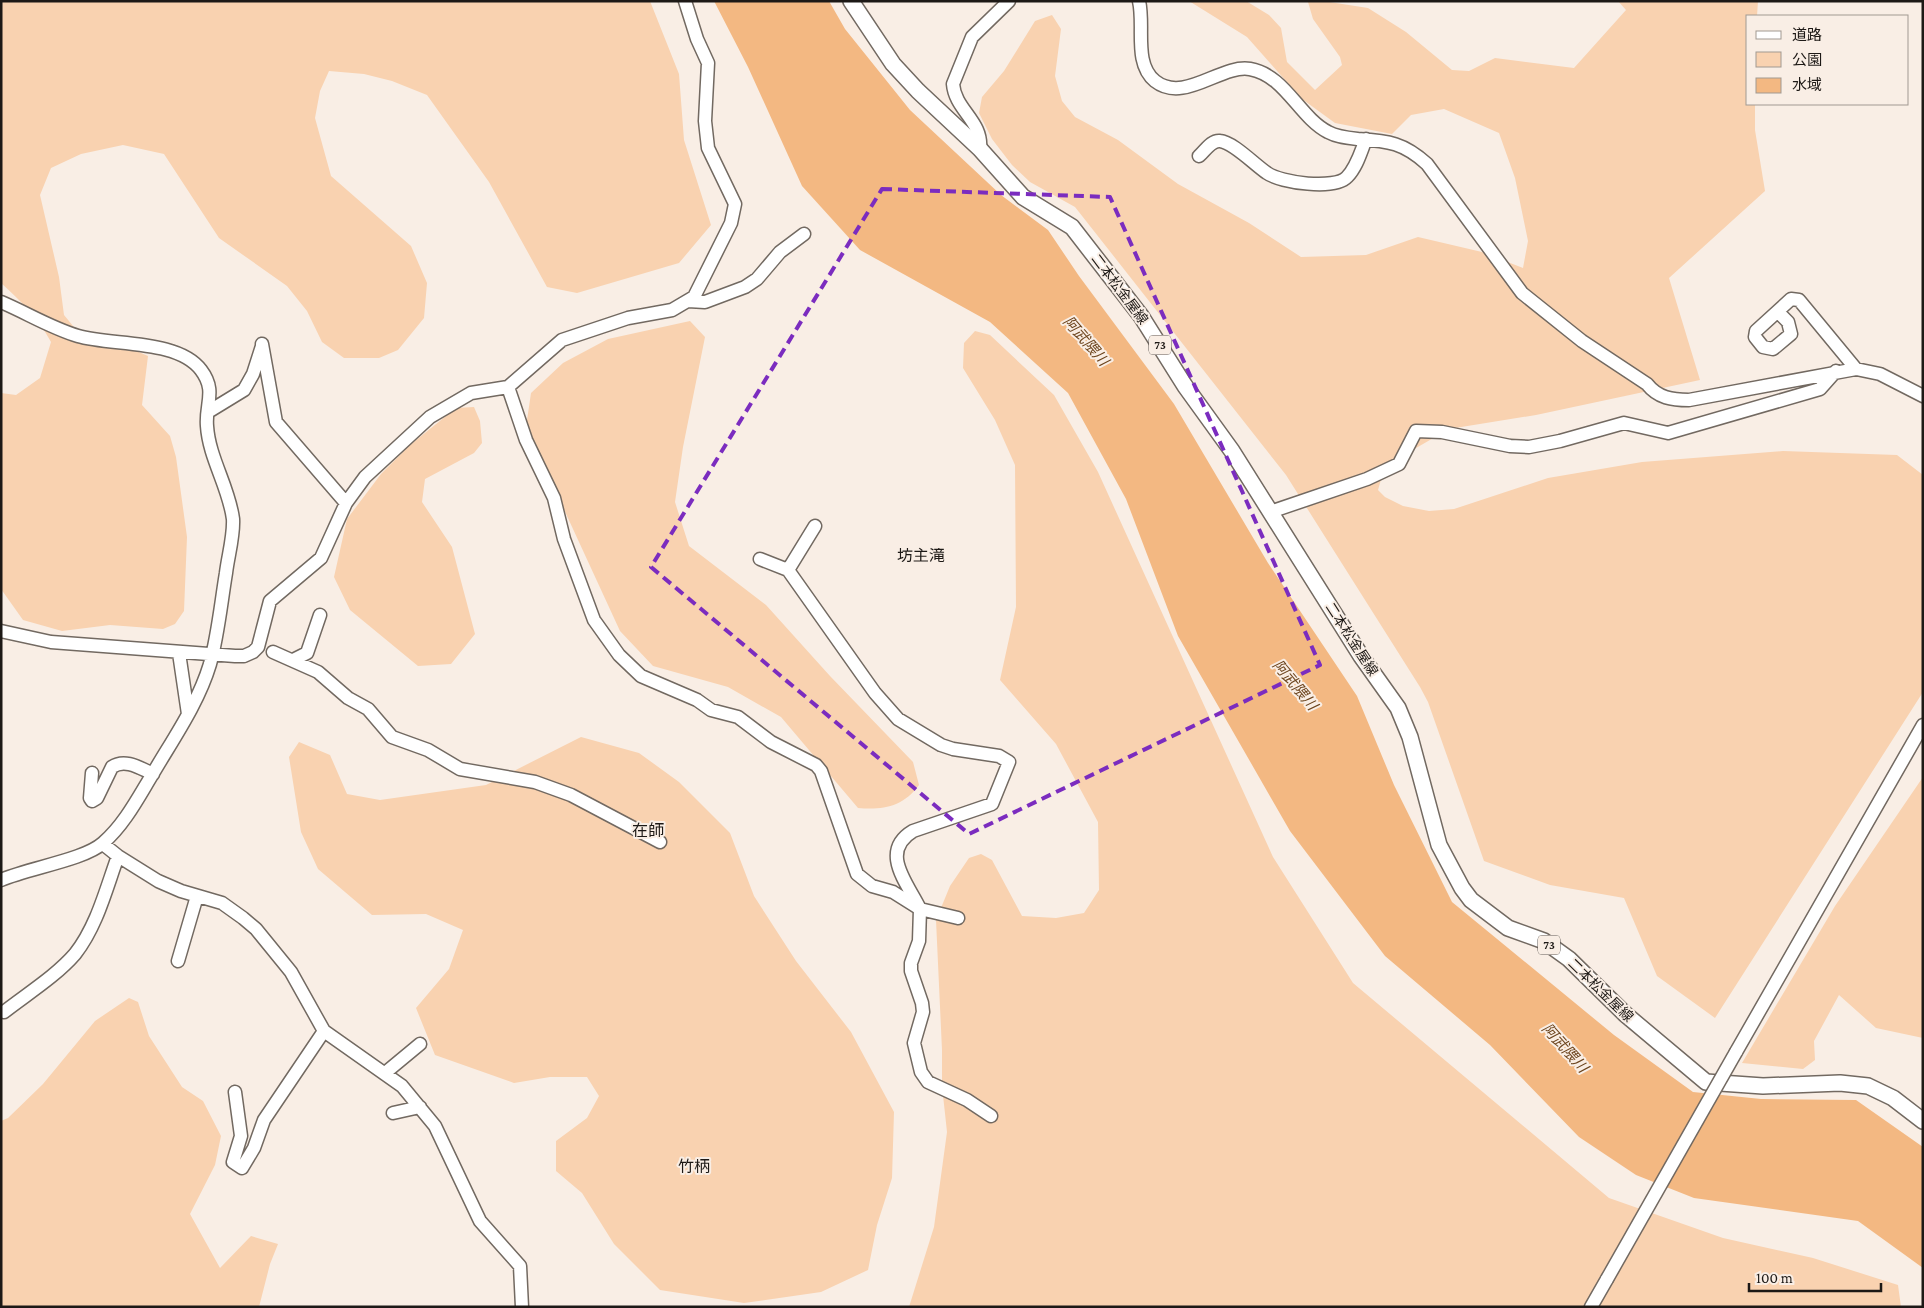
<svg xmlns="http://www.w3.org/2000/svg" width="1924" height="1308" font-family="'Crimson Pro','Noto Sans JP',serif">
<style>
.green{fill:#f9d2b0}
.water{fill:#f3b882}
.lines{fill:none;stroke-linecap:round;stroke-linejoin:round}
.minor-casing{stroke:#726961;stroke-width:15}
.major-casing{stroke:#726961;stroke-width:18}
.minor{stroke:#fff;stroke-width:12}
.major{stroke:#fff;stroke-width:15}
.minor-bridge-casing{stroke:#726961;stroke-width:15;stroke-linecap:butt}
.minor-bridge{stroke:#fff;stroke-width:12}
.marked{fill:none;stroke:#7b2cbf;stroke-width:4;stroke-dasharray:10 6;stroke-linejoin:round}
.labels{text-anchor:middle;stroke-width:4;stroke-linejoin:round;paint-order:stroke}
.shield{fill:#f9eee5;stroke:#5f5954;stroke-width:1}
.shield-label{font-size:12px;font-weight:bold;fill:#1d1916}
.street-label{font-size:14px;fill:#1d1916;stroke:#f9eee5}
.water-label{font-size:15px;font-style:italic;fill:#6c441d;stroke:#f9eee5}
.quarter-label{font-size:16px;fill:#1d1916;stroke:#f9eee5}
</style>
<rect width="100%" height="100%" fill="#f9eee5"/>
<path class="green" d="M1 1H650L679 74 684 140 711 225 679 263 577 293 547 287 489 182 427 95 392 81 364 74 329 71 320 91 315 118 331 176 411 246 427 283 424 318 398 350 379 358H344L322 342 307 311 287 286 219 238 164 154 123 145 81 154 51 168 40 195 59 277 64 315 87 343 127 347 148 356 142 405 170 436 176 457 187 537 184 611 175 624 163 629 110 625 62 631 23 620 1 589V393L16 395 40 378 51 342C38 318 21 301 1 283Z
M1189 1H1246L1269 15 1281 28 1287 62 1315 90 1342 65 1340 57 1313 19 1308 2 1323 1 1368 8 1406 32 1452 70 1469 71 1495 58 1574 68 1626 10 1618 1H1758L1757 16H1748V104H1755V130L1765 191 1669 278 1700 380 1536 415 1449 429 1397 459 1382 476 1378 490 1385 497 1403 506 1429 511 1454 509 1548 478 1642 462 1783 451 1897 455 1923 475V692L1715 1018 1657 976 1624 898 1550 885 1484 861 1428 702 1420 687 1286 475 1075 207 1030 182 1012 165 992 139 979 113 982 97 1004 71 1035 21 1052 15 1061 29 1055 76 1062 101 1075 117 1118 140 1178 184 1249 223 1301 257 1366 255 1418 237 1482 252 1523 268 1528 241 1515 178 1499 133 1444 109 1411 115 1392 134 1335 123 1302 99 1247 37Z
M690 321 705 337 683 447 675 502 689 546 766 605 830 676 913 762 919 785C903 807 883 810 858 808L781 717 728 687 653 666 620 631 526 427 531 393 563 363 608 339Z
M975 331 990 335 1054 395 1098 472 1273 857 1353 983 1609 1198 1723 1238 1813 1258 1898 1285 1901 1307H909L934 1227 947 1132 942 1086V1050L936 920 950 886 969 858 981 854 992 860 1022 916 1056 918 1084 913 1099 890 1098 822 1056 744 1000 680 1016 607 1015 465 995 420 963 368 964 343Z
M474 407 480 421 482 443 474 453 425 479 422 502 452 547 475 634 451 664 418 666 350 610 334 577 347 519 381 474 410 445 456 408Z
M581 737 639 753 679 782 730 833 754 896 796 961 851 1032 894 1112 892 1178 877 1225 868 1270 821 1292 744 1303 660 1290 614 1244 582 1193 556 1171V1141L587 1118 599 1096 587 1077H550L514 1083 435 1055 416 1008 449 969 463 930 426 914 372 915 318 869 301 832 289 757 299 742 330 755 347 794 380 800 486 785Z
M1923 777V1038L1876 1028 1839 995 1814 1041 1815 1060 1803 1069 1742 1063 1835 906Z
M129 998 138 1002 149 1036 182 1087 203 1101 221 1136 215 1165 190 1214 220 1268 251 1236 278 1244 270 1264 259 1307H1V1121L8 1118 43 1084 95 1021Z"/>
<path class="water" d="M714 1H829L845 29 910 110 1001 195 1048 230 1079 276 1174 404 1268 563 1357 696 1394 785 1452 902 1614 1035 1693 1092 1761 1099 1856 1100 1923 1147V1268L1858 1221 1694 1198 1636 1175 1579 1137 1490 1045 1385 956 1290 831 1178 636 1126 499 1068 393 990 322 860 250 802 186 748 67Z"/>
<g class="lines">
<g class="minor-casing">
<path id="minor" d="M1139 1C1145 26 1133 63 1155 81 1184 104 1221 64 1250 69 1285 75 1299 117 1328 132 1337 137 1348 138 1358 139 1389 141 1404 143 1427 164L1522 293 1582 341 1647 384C1658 398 1672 400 1689 400L1856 369 1880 374 1923 396
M980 149C983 121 955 110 953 84L972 37 1009 1
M1199 156C1205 151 1211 140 1220 141 1233 142 1255 165 1267 173 1281 183 1335 190 1347 177 1357 167 1361 151 1366 139
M688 301 705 302 745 287 757 279 780 252 804 234
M1 302C27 313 51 328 78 336 112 346 178 339 201 370 217 391 205 404 207 426 209 458 229 487 233 519 234 536 228 556 226 573 221 603 218 635 210 664 198 704 173 739 152 775 138 798 124 825 103 843 84 860 28 868 1 880
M1778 312 1788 322 1791 334 1773 349 1763 347 1755 337 1756 331 1791 299 1799 300 1856 369
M262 344 276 422 346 503
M508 387 526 440 554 498 564 539 594 620 619 655 641 676 697 700 711 710 738 717 771 742 816 765 821 771 857 874 872 886 893 892 920 909 919 941 911 963V971L922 1003 923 1012 914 1043 921 1072 928 1082 967 1100 991 1116
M208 412 244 390 253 374 262 346
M1270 512 1367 479 1399 464 1416 431 1442 432 1510 446 1529 447 1560 441 1624 423 1668 433 1820 389 1836 371
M760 559 788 570 875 693 898 719 941 745 953 749 999 756 1009 762 992 804 913 831C878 852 909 885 920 909L958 918
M788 570 815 526
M1 631 51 642 235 656H244L253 652 258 647 270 601 321 558 346 503 365 477 430 417 471 393 508 387 562 340 628 318 672 310 694 297 731 223 735 204 708 148 705 121 708 63 697 39 685 1
M273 652 318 672 348 698 368 709 392 737 428 750 460 769 535 782 571 795 660 842
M179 653 188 714
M293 660 307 653 320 615
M92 773 90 798 92 801 97 798 112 767C125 758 140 768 153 774
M103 844 118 856 158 881 181 891 222 903 243 918 256 929 291 972 324 1031 402 1086 435 1126 480 1221 520 1266 522 1307
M178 961 197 896
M4 1012C27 994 56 976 75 954 97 926 106 889 118 856
M1736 1052 1923 725
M385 1073 420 1044
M235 1092 241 1136 233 1162 242 1168 254 1148 264 1120 324 1031
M393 1113 420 1107
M1591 1307 1607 1279"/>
</g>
<g class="major-casing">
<path id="major" d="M851 1 893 64 918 91 980 149 1023 197 1072 227 1141 316 1185 386 1232 451 1361 656 1398 708 1410 737 1439 845 1462 888 1471 900 1508 928 1544 941 1569 959 1625 1014 1706 1082 1763 1086 1840 1083 1868 1086 1893 1098 1923 1121"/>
</g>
<use href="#minor" class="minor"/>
<use href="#major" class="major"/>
<g class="minor-bridge-casing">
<path id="minor-bridge" d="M1607 1279 1736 1052"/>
</g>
<use href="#minor-bridge" class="minor-bridge"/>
</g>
<path class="marked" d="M882 189 1110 197 1320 665 969 834 651 567Z"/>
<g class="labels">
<g class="shield">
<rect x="1149" y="335.5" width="22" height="19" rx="4"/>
<rect x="1538" y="935.5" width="22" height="19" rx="4"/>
</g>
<g class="shield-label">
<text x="1160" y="349">73</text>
<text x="1549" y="949">73</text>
</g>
<g class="street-label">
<text transform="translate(1120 289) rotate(53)" y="5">二本松金屋線</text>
<text transform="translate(1352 639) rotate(57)" y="5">二本松金屋線</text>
<text transform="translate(1601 990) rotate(44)" y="5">二本松金屋線</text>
</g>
<g class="water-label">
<text transform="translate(1086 341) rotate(49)" y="5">阿武隈川</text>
<text transform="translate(1295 685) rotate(50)" y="5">阿武隈川</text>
<text transform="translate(1565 1048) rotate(48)" y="5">阿武隈川</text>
</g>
<g class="quarter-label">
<text x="921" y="561">坊主滝</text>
<text x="648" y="836">在師</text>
<text x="694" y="1172">竹柄</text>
</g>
</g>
<rect width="1924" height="1308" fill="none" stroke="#1d1916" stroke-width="5"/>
<rect x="1746" y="15" width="162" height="90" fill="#f9eee5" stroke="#a19992"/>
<rect x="1756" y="31" width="25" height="8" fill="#ffffff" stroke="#a19992"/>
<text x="1792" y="40" font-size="15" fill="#1d1916">道路</text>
<rect x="1756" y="52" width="25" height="15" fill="#f9d2b0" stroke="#a19992"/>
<text x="1792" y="65" font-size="15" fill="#1d1916">公園</text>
<rect x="1756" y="78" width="25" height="15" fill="#f3b882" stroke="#a19992"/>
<text x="1792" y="90" font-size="15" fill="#1d1916">水域</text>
<path d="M1749 1283v8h132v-8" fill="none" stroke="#1d1916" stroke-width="2.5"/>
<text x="1756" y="1283" font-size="15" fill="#1d1916" stroke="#f9eee5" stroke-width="4" paint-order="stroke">100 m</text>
</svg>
